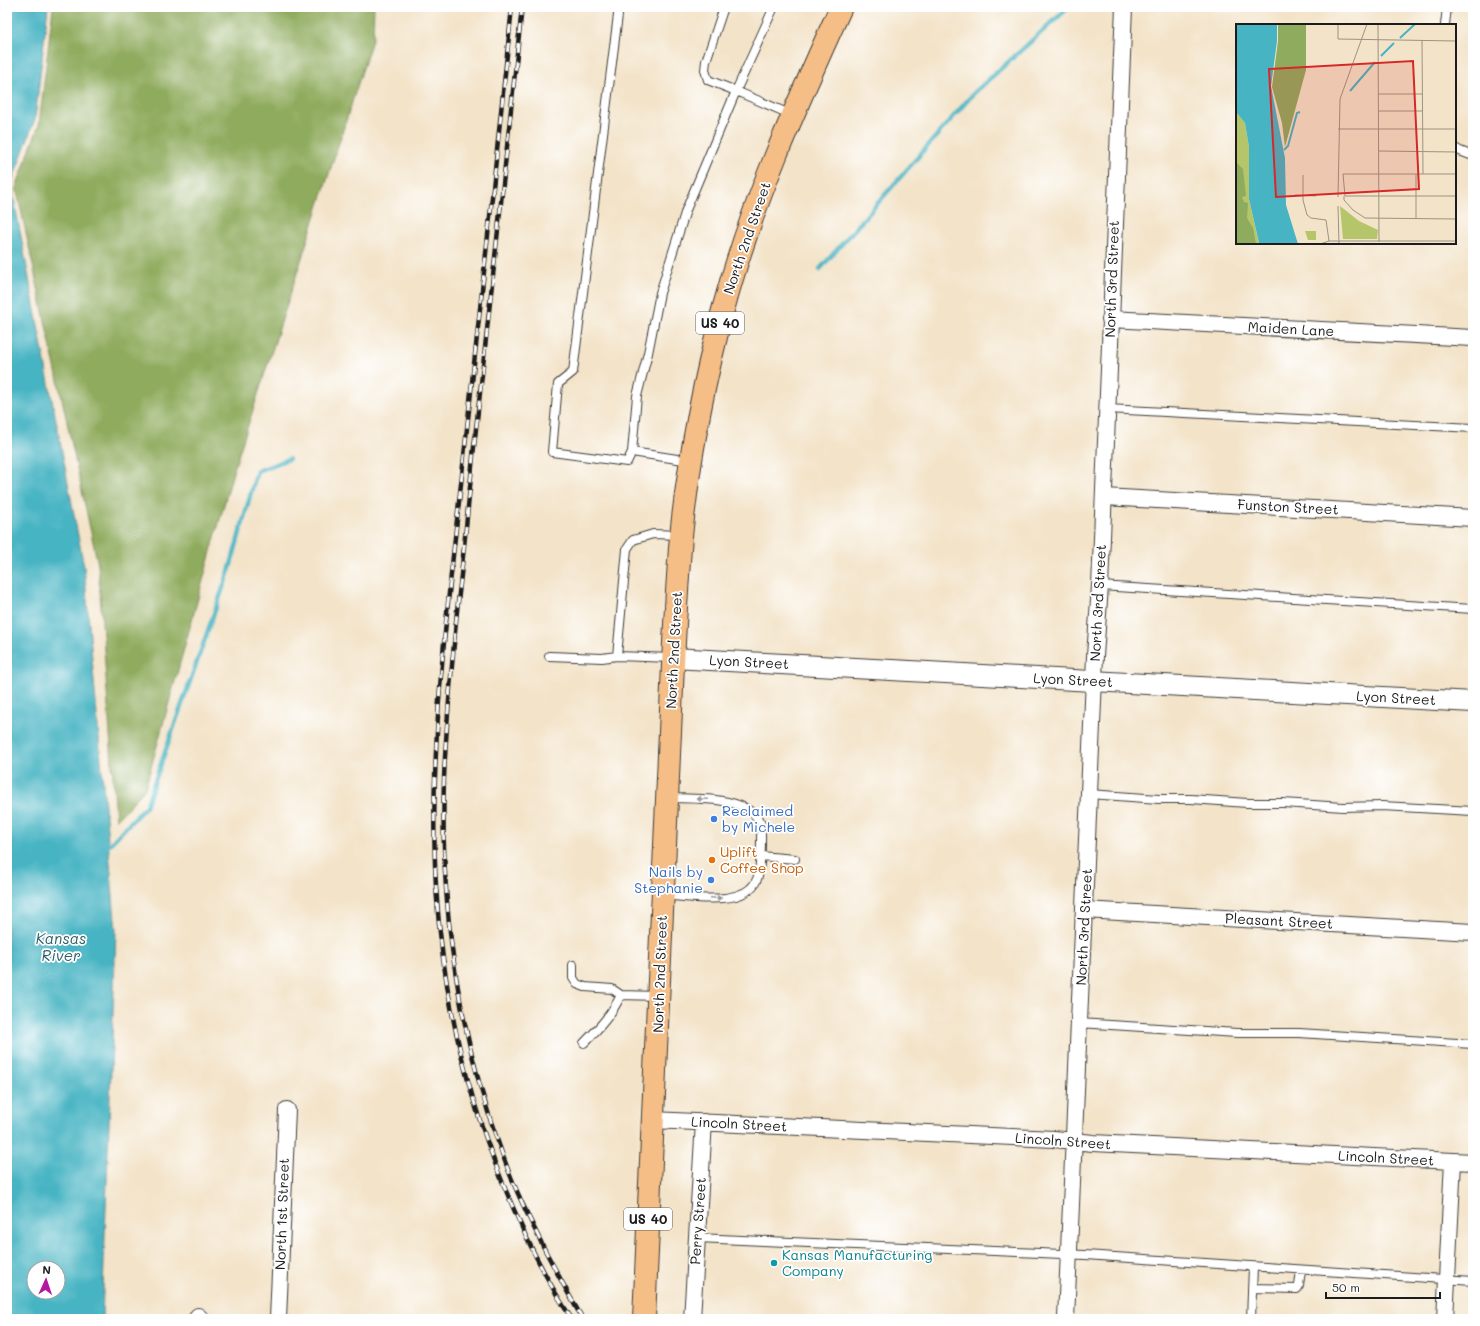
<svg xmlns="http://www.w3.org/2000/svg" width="1480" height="1326" font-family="Mali,sans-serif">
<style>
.forest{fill:#8fab5d;stroke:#56643c}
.water{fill:#47b4c3;stroke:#326870;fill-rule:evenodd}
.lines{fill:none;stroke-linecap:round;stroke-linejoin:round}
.stream{stroke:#47b4c3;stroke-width:4.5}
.service-casing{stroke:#3c3a36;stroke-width:10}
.minor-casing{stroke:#3c3a36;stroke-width:18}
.tertiary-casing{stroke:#3c3a36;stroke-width:22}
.trunk-casing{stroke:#3c3a36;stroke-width:24}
.service{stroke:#fff;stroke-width:8}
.minor{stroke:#fff;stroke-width:16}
.tertiary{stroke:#fff;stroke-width:20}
.trunk{stroke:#f6be87;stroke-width:22}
.rail-casing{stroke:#1c1c1c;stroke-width:4.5}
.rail{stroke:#fff;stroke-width:3;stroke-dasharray:9;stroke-linecap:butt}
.oneway{fill:#999}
.shop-dot{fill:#3f7fe0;stroke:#fff;stroke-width:1.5}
.food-dot{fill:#e8710a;stroke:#fff;stroke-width:1.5}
.culture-dot{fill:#0f9aa8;stroke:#fff;stroke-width:1.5}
.labels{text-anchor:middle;stroke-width:3.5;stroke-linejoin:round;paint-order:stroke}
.shield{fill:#fff;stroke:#606060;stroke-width:1}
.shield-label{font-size:13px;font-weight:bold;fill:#1c1c1c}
.street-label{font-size:14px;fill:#1c1c1c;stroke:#fff}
.shop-label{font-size:14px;fill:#366cbe;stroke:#fff;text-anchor:start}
.food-label{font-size:14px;fill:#c56008;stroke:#fff;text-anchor:start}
.culture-label{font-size:14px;fill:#0d838f;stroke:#fff;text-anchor:start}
.water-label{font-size:15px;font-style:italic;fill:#2f6067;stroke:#fff}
.inset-river{fill:none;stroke:#47b4c3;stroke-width:2}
.inset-road{fill:none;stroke:#9d9383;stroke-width:1}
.view{fill:#d62828;fill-opacity:0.15;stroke:#d62828;stroke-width:2}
.inset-edge{fill:none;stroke:#1c1c1c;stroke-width:2}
</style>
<rect width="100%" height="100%" fill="#fff"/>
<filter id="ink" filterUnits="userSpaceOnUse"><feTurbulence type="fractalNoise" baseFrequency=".025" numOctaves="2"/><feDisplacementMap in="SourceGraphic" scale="8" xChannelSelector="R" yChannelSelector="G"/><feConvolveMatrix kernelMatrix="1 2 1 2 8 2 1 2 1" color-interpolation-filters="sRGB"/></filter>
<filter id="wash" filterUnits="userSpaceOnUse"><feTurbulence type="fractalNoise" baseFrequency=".012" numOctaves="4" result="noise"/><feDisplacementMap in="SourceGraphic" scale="16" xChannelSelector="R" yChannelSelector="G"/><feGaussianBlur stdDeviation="0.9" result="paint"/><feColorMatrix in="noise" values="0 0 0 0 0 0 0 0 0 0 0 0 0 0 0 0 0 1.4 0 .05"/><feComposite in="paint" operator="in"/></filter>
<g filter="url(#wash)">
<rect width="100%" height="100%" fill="#f3e3c8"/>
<path class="forest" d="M53 7H374L373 37 234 469 145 789 116 820 98 565 16 187 39 125Z"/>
<path class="water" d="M7 7H48L35 119 11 184 84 567 116 931 102 1319H7ZM34 1268H58V1292H34Z"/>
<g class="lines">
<path class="stream" d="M820 269 974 93 1069 7
M104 848 108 846 146 806 230 568 257 471 289 459"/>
</g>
</g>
<g filter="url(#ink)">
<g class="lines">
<g class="service-casing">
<path id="service" d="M619 7 573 372 558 384 552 452 627 462 632 452 690 461
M724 7 706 61 705 70 708 80 736 91 792 115
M1445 25 1447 7
M1455 148 1460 151 1473 156
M1107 409 1473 428
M632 452 637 396 648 353 660 293 686 210 736 91 774 7
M1100 586 1473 609
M549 656 602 658 617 656 672 658
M617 656 627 549 633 540 653 534 681 535
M1089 794 1159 799H1191L1247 803H1283L1343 807 1382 806 1473 811
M760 856 795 859
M664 895C689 897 746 908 757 879 762 866 761 838 761 824 748 795 696 799 668 798
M573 965V978L577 984 585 987 612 989 621 995 658 996
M1079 1023 1237 1033H1299L1473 1044
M584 1043C599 1028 612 1014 621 995
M697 1238 1085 1255 1473 1281
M1252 1288 1297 1289 1299 1286 1301 1270
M1251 1319 1253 1267"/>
</g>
<g class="minor-casing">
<path id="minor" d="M1110 319 1473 338
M1104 497 1473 518
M1084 910 1473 932
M653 1120 1054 1139 1093 1143 1473 1162
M198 1316 201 1319
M278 1319 287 1110
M692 1319 704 1122
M1066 1319 1095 656 1100 586 1124 7
M1445 1319 1453 1161"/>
</g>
<g class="tertiary-casing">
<path id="tertiary" d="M673 658 1473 702"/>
</g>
<g class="trunk-casing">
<path id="trunk" d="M644 1319 674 642C676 606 678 571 681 536 689 460 703 384 723 310 751 205 796 106 841 7"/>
</g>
<use href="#service" class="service"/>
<use href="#minor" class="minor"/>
<use href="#tertiary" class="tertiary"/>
<use href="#trunk" class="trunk"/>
<g class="rail-casing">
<path id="rail" d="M512 7C497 157 480 306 464 456 449 598 428 743 436 886 442 987 464 1087 502 1181 521 1228 543 1276 572 1319
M522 7C506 157 490 306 473 456 468 508 463 559 457 611 452 666 446 723 444 779 440 908 458 1035 503 1156 515 1190 531 1222 547 1254 559 1276 570 1298 583 1319"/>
</g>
<use href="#rail" class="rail"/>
</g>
<defs><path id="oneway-solid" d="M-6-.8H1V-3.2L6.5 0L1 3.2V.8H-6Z"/></defs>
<g class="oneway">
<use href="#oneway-solid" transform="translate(702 799) rotate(-177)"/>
<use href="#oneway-solid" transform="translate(716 898) rotate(2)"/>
</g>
</g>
<g class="shop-dot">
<circle cx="714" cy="819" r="4"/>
<circle cx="711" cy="880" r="4"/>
</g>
<circle class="food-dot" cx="712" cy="860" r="4"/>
<circle class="culture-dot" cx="774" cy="1263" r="4"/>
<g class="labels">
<g class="shield">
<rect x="696" y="312" width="48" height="22" rx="3"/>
<rect x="624" y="1208" width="48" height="22" rx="3"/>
</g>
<g class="shield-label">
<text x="720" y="328">US 40</text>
<text x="648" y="1224">US 40</text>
</g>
<g class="street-label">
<text transform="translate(747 238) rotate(-71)" y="5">North 2nd Street</text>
<text transform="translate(1112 279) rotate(-88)" y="5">North 3rd Street</text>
<text transform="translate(1291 329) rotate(3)" y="5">Maiden Lane</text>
<text transform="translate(1288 507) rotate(3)" y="5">Funston Street</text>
<text transform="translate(1098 603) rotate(-87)" y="5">North 3rd Street</text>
<text transform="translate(674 650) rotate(-87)" y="5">North 2nd Street</text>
<text transform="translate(749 662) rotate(3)" y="5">Lyon Street</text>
<text transform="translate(1073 680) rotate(3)" y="5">Lyon Street</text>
<text transform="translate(1396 698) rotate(3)" y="5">Lyon Street</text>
<text transform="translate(1279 921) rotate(3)" y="5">Pleasant Street</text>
<text transform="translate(1084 927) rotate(-87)" y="5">North 3rd Street</text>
<text transform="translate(660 974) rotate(-88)" y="5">North 2nd Street</text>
<text transform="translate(739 1124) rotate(3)" y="5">Lincoln Street</text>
<text transform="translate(1063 1141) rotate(4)" y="5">Lincoln Street</text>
<text transform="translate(1386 1158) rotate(3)" y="5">Lincoln Street</text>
<text transform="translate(282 1214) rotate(-88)" y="5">North 1st Street</text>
<text transform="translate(698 1221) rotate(-86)" y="5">Perry Street</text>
</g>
<g class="shop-label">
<text x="722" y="816">Reclaimed<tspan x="722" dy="16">by Michele</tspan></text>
<text x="703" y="877" text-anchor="end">Nails by<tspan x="703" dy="16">Stephanie</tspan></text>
</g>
<g class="food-label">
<text x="720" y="857">Uplift<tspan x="720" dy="16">Coffee Shop</tspan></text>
</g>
<g class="culture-label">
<text x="782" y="1260">Kansas Manufacturing<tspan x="782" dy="16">Company</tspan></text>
</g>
<g class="water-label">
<text x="61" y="944">Kansas<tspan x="61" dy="17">River</tspan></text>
</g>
</g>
<g transform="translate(1236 24)">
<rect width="220" height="220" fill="#f3e3c8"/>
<path d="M0 88 9 99 13 123V175L23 220H0ZM104 182 123 197 142 206 141 215H107ZM69 207H80V216H72Z" fill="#b4c669"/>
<path d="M42 0H70V46L49 123 46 99 36 63 42 17ZM0 138 7 145 10 172 6 173 8 178 12 179 11 194 17 204 20 220H0Z" fill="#8fab5d"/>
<path d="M0 0H41V17L35 62 49 134 50 181 62 220 23 219 13 175V123L9 99 0 88Z" fill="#47b4c3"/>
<path class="inset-river" d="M164 14 179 0M145 32 158 19M114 67 139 38M48 126 52 122 61 89 64 88"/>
<path class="inset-road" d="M102 0V15L220 17M142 0 143 218M186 16 187 150M142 70H187M143 87H187M102 105H220M143 127 220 128M107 150 109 172H220M107 150H220M67 151V176L71 191 75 194 90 196 93 217M59 171 80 172M108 172V176L117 186 129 194 220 195M102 173 104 75 131 0M102 182 103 220M180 195V150M84 220 93 217H220"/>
<path class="view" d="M177 37 183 165 40 173 33 45Z"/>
<rect width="220" height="220" class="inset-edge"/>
</g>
<rect width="1480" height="1326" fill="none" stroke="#fff" stroke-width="24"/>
<g transform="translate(46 1280) rotate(3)"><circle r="19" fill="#ffffff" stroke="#a4a4a4"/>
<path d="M0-3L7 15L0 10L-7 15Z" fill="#b5179e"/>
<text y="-6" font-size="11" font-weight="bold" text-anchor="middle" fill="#1c1c1c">N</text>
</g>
<path d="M1326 1292v6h114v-6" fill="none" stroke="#1c1c1c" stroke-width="2"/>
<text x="1332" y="1292" font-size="12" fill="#1c1c1c" stroke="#ffffff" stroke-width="3" paint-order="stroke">50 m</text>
</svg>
